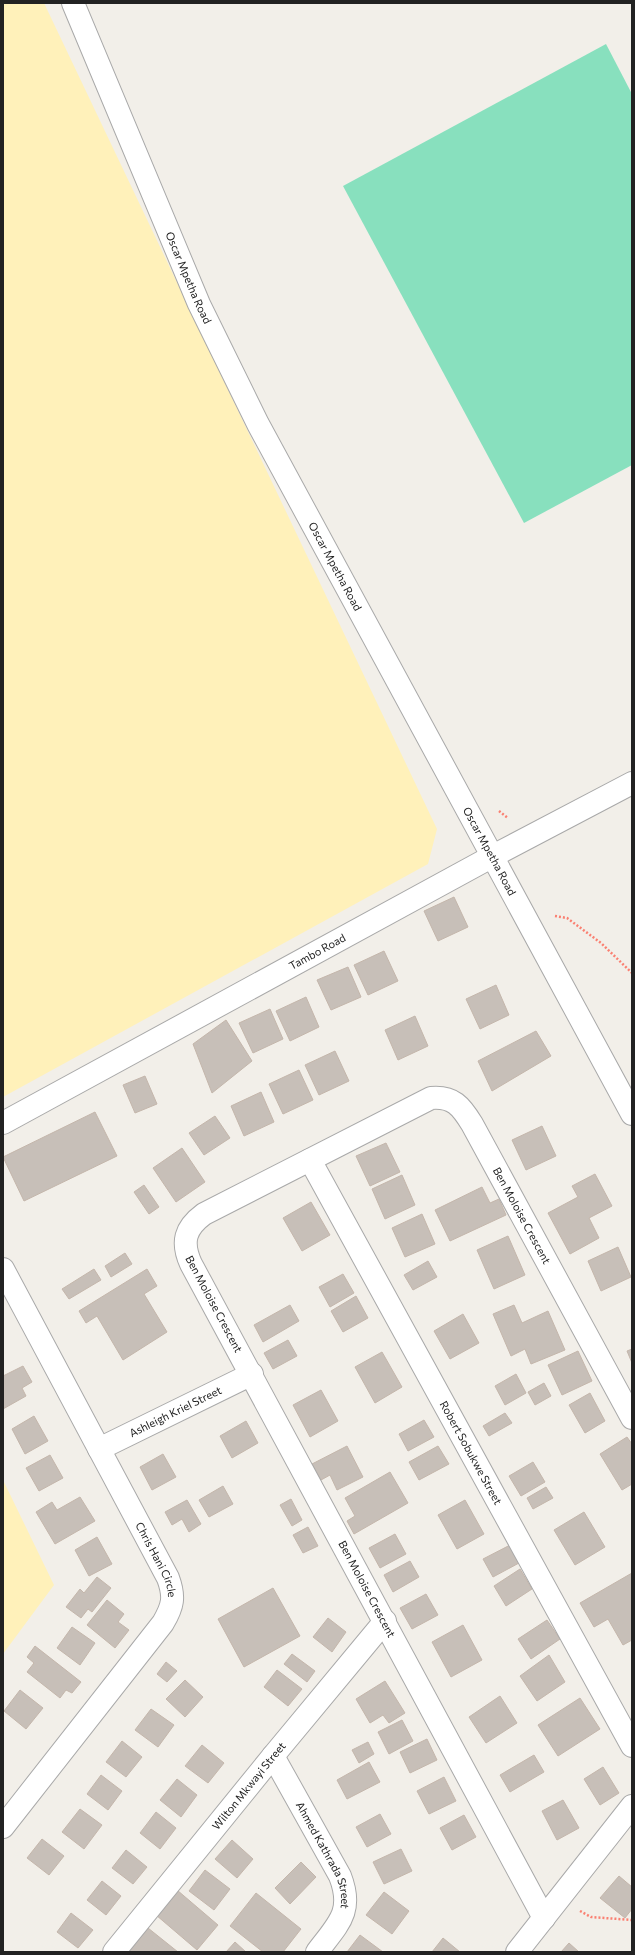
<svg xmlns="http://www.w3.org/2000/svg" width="635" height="1955" font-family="Commissioner,sans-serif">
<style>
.sand{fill:#fff1ba}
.pitch{fill:#88e0be}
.building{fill:#c7bfb8;stroke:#c4b6ab}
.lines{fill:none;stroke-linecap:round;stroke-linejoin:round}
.minor-casing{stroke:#a9a9a9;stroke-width:24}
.path{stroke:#fa8072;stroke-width:2.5;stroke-dasharray:2 2;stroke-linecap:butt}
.minor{stroke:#fff;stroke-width:22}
.labels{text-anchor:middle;stroke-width:4;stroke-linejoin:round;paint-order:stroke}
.street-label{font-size:11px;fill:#222;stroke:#fff}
</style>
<rect width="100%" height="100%" fill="#f2efe9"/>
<path class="sand" d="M3 3H44L437 829 428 864 3 1097Z
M3 1480 54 1585 3 1654Z"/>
<path class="pitch" d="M606 44 632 94V465L524 523 343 186Z"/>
<path class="building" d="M454 897 468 927 438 941 424 911Z
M384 951 398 981 368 995 354 965Z
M348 967 361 997 331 1010 317 980Z
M496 985 509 1015 480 1029 466 999Z
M306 997 319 1027 290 1041 276 1011Z
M270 1009 283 1039 253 1053 239 1023Z
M415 1016 428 1046 398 1060 385 1030Z
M226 1020 252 1061 212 1093 193 1044Z
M536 1031 551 1056 492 1091 478 1061Z
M335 1051 349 1081 319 1095 305 1065Z
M299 1070 313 1100 283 1114 269 1084Z
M145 1076 157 1104 135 1113 123 1085Z
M261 1092 274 1122 244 1136 231 1106Z
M95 1112 117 1156 24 1201 3 1157Z
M215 1116 230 1138 204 1155 189 1133Z
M542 1126 556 1156 526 1170 512 1140Z
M386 1143 400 1172 370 1186 356 1156Z
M182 1148 205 1182 176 1202 153 1168Z
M595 1174 612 1206 589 1218 599 1238 570 1254 548 1213 578 1197 572 1186Z
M402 1175 415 1205 385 1219 372 1189Z
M144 1185 159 1207 149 1214 134 1192Z
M482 1187 490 1203 499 1199 506 1215 450 1241 435 1210Z
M311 1202 330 1235 302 1251 283 1218Z
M422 1214 435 1244 405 1257 392 1228Z
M508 1236 525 1275 494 1289 477 1250Z
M618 1247 631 1277 601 1291 588 1261Z
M125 1253 132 1264 111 1277 105 1266Z
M428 1261 437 1277 413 1290 404 1275Z
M94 1269 101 1280 69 1299 62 1289Z
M147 1269 157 1286 144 1294 167 1332 123 1360 97 1316 86 1323 79 1311Z
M343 1274 354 1293 330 1307 319 1287Z
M356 1296 368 1318 343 1332 331 1311Z
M290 1305 299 1321 263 1342 254 1325Z
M514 1305 522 1323 548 1311 565 1350 531 1364 525 1349 511 1356 493 1314Z
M463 1314 479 1343 450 1359 434 1331Z
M288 1340 297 1356 273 1369 264 1353Z
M632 1349V1363L627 1351Z
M578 1351 592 1381 562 1395 548 1365Z
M382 1352 402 1387 375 1403 355 1367Z
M23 1366 32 1382 22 1388 26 1396 3 1409V1376Z
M516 1374 526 1393 505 1405 495 1386Z
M544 1383 551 1396 535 1405 528 1392Z
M321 1390 338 1421 310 1437 293 1405Z
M590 1393 605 1421 585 1433 569 1405Z
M505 1413 512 1423 489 1436 483 1426Z
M34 1416 48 1441 25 1454 12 1429Z
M424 1420 434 1437 408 1451 399 1434Z
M246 1421 258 1443 232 1458 220 1436Z
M627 1437 632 1444V1484L622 1490 600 1454Z
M347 1446 363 1477 337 1490 330 1475 321 1480 312 1464Z
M438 1446 449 1464 419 1480 409 1462Z
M163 1454 176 1477 152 1490 140 1467Z
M50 1455 63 1478 39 1491 26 1468Z
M533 1462 545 1482 521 1496 509 1476Z
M390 1472 408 1503 354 1534 347 1521 355 1516 345 1498Z
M223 1486 233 1504 209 1517 199 1500Z
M546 1487 553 1498 533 1509 527 1498Z
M80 1497 95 1521 55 1544 36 1512 52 1502 57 1510Z
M291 1499 302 1520 292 1526 280 1505Z
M187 1500 201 1524 189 1532 182 1519 172 1525 165 1512Z
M465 1500 484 1534 457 1549 438 1515Z
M584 1512 605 1547 575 1565 554 1530Z
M308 1527 318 1546 303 1553 293 1535Z
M395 1534 406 1554 380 1568 369 1548Z
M97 1537 112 1564 89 1576 75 1550Z
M514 1543 519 1563 493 1577 483 1559Z
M410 1561 419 1577 393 1592 384 1575Z
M520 1569 532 1589 506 1606 494 1586Z
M632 1573V1640L623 1645 608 1619 594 1627 580 1603Z
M97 1577 111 1588 92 1612 88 1609 81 1618 66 1607 80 1589 84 1593Z
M273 1588 300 1636 244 1667 218 1619Z
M426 1594 438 1615 412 1629 400 1608Z
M107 1600 124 1614 118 1622 129 1630 115 1648 87 1625Z
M328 1618 346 1632 332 1652 313 1637Z
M547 1620 560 1639 531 1659 518 1639Z
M463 1625 482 1660 451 1677 432 1642Z
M72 1627 95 1643 80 1665 57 1648Z
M35 1646 81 1682 72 1693 66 1690 60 1698 27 1672 34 1663 27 1657Z
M292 1654 315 1671 307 1682 284 1664Z
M549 1655 565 1682 537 1701 520 1676Z
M166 1662 177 1671 167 1682 157 1674Z
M277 1670 302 1689 288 1706 264 1687Z
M185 1680 203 1697 185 1717 166 1699Z
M385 1681 405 1713 389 1723 383 1715 370 1723 356 1699Z
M20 1690 43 1708 26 1729 4 1711Z
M500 1696 517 1723 486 1743 469 1717Z
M580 1698 600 1729 558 1756 538 1725Z
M151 1709 174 1725 158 1747 135 1730Z
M402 1720 413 1741 389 1754 378 1732Z
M427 1739 437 1760 410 1773 400 1752Z
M122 1741 142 1757 126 1777 106 1762Z
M368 1742 374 1754 359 1763 352 1750Z
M202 1745 224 1763 208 1783 185 1766Z
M534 1755 544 1772 510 1792 500 1775Z
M369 1762 380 1782 347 1799 337 1780Z
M603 1767 619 1793 600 1805 584 1779Z
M101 1775 122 1791 108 1810 87 1794Z
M444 1777 456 1801 429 1814 417 1791Z
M177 1779 197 1795 181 1817 160 1800Z
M563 1800 579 1828 557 1840 542 1811Z
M80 1809 102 1825 84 1849 62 1832Z
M156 1812 176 1828 160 1849 140 1833Z
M380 1814 391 1834 367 1847 356 1827Z
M464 1815 476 1837 452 1850 440 1828Z
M42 1839 64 1856 49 1875 27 1858Z
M232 1840 253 1859 237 1878 215 1859Z
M401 1849 412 1871 384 1884 373 1862Z
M126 1850 147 1867 133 1884 112 1868Z
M301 1862 316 1877 290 1904 275 1888Z
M205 1870 230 1889 214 1910 189 1891Z
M619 1876 632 1887V1909L625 1918 600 1898Z
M102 1881 121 1896 106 1915 87 1900Z
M177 1890 218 1925 197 1950 156 1915Z
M384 1892 409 1911 392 1934 366 1915Z
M256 1893 301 1929 283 1952H263L230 1926Z
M71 1913 93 1930 78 1948 57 1932Z
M148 1928 178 1952H128Z
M360 1935 383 1952H347Z
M443 1938 460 1952H432Z
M235 1942 246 1952H226Z
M569 1943 579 1952H561Z"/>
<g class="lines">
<g class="minor-casing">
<g id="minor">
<path id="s1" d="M73 3 199 304 258 424 632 1114"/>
<path id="s2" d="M3 1123 493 856 632 783"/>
<path id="s3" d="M310 1160 632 1746"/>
<path id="s4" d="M3 1269 168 1578C175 1597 173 1606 163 1623L3 1827"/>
<path id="s5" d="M99 1449 252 1374"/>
<path id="s6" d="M273 1756 340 1876C354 1912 338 1924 317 1952"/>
<path id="s7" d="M544 1918 191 1264C181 1242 185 1228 204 1214L431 1098C453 1096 461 1106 472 1124L632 1418"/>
<path id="s8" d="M114 1952 273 1756 385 1621"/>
<path d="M517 1952 632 1806"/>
</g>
</g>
<path class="path" d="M499 811 508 818
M555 916 567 918 601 943 632 973
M580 1911 591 1917 632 1920"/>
<use href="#minor" class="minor"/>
</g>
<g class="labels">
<g class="street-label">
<text dy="4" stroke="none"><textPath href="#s1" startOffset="298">Oscar Mpetha Road</textPath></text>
<text dy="4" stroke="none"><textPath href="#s1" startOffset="622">Oscar Mpetha Road</textPath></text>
<text dy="4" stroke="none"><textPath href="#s1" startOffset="946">Oscar Mpetha Road</textPath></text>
<text dy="4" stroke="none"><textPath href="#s2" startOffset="358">Tambo Road</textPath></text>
<text dy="4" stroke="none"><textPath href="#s7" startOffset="1212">Ben Moloise Crescent</textPath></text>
<text transform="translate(214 1304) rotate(62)" y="4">Ben Moloise Crescent</text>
<text dy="4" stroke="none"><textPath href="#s5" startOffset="85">Ashleigh Kriel Street</textPath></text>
<text dy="4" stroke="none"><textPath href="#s3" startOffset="334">Robert Sobukwe Street</textPath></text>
<text dy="4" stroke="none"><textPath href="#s4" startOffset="329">Chris Hani Circle</textPath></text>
<text transform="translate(367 1589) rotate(62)" y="4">Ben Moloise Crescent</text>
<text dy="4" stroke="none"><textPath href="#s8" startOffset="214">Wilton Mkwayi Street</textPath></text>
<text dy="4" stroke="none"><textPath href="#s6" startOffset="112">Ahmed Kathrada Street</textPath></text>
</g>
</g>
<rect width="635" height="1955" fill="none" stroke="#222222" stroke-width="8"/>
</svg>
